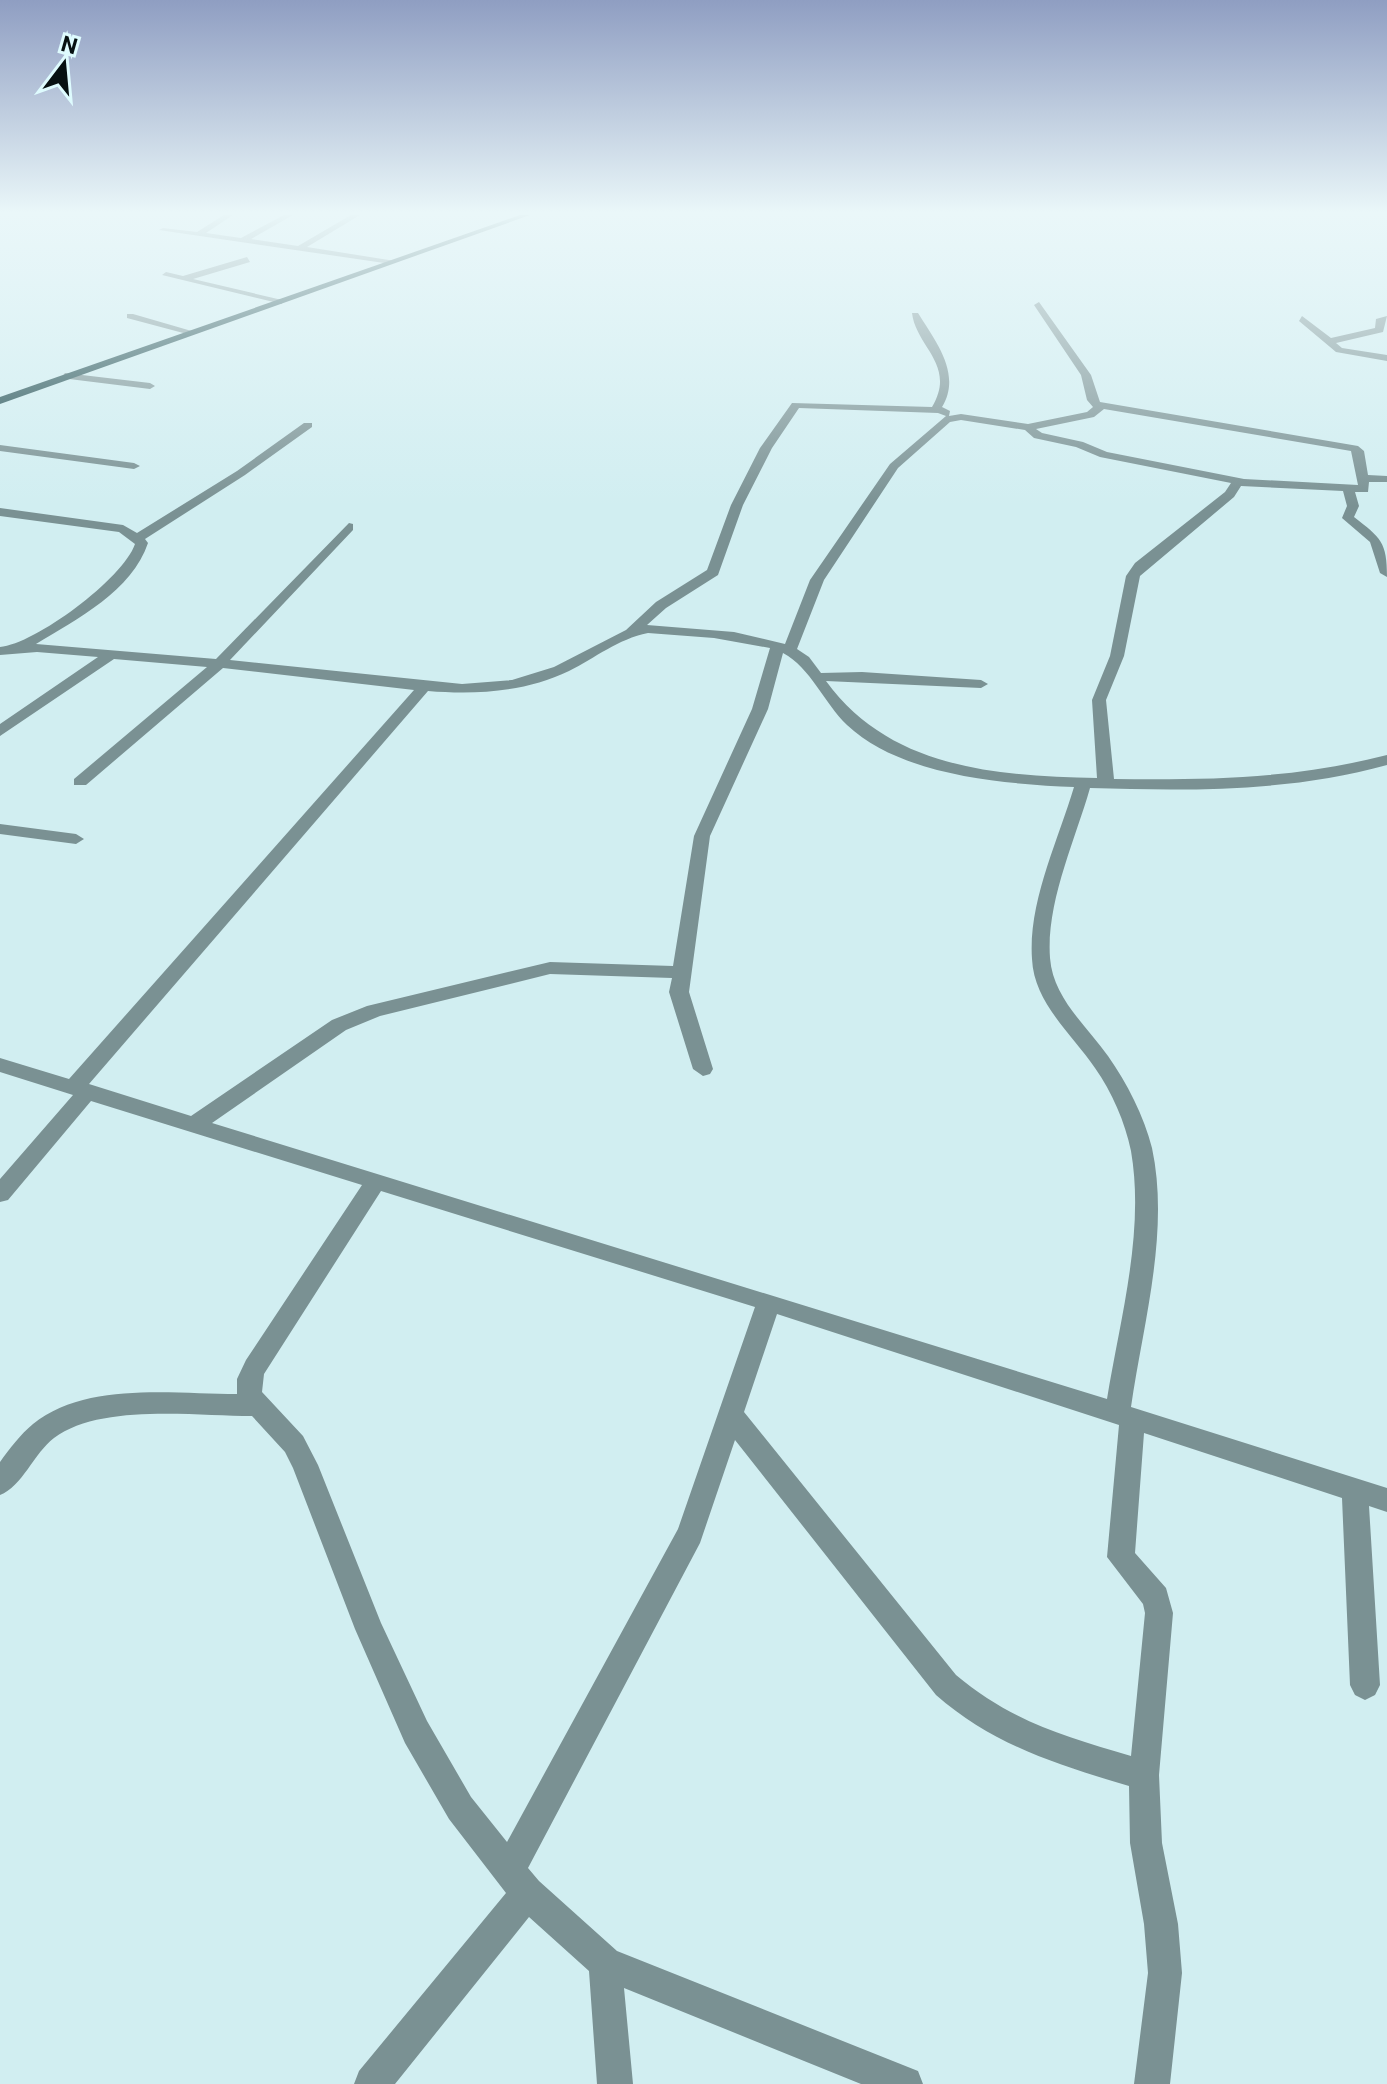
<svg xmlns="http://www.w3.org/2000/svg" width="1387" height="2084" font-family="Roboto,sans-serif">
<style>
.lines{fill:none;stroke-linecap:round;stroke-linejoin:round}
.minor{fill:#7a9193;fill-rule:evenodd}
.major{fill:#1e4a4e;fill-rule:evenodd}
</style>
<rect width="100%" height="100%" fill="#d1eef1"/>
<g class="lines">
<path class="minor" d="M224 215H233L206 233 241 238 284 215H293L251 239 298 246 351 215H360L307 247 395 261 391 264 159 230 163 228 197 232Z
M247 257 250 262 193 279 282 300V304L162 275 166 272 183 276Z
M1039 302 1091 375 1100 402 1358 446 1364 451 1368 475 1387 476V482H1369L1368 492H1355L1359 506 1354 517C1381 538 1387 542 1387 577L1380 573 1370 542 1342 518 1347 506 1343 491 1241 486 1234 497 1140 576 1124 656 1106 700 1114 779C1209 780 1294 779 1387 755V765C1290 792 1190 791 1090 788 1075 841 1046 902 1050 958 1053 998 1086 1025 1108 1056 1127 1083 1144 1116 1152 1148 1170 1232 1143 1324 1131 1407L1387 1488V1512L1369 1506 1380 1685 1375 1695 1365 1700 1355 1695 1350 1685 1342 1498 1144 1433 1135 1553 1166 1588 1173 1613 1159 1775 1162 1843 1178 1924 1182 1973 1170 2084H1134L1148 1973 1144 1924 1130 1843 1129 1786C1058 1765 993 1745 936 1695L735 1440 700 1543 528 1868 539 1881 617 1951 918 2071 923 2084H861L624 1988 633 2084H597L589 1971 529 1917 395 2084H354L359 2071 506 1893 449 1819 405 1743 355 1629 293 1468 285 1452 252 1416C196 1416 100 1403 54 1438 34 1453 22 1487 0 1495V1462C10 1448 20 1435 33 1424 86 1381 174 1394 237 1394V1379L246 1360 362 1185 91 1101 8 1200 0 1202V1179L73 1095 0 1072V1058L69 1079 414 690 223 668 86 785H74V779L207 667 114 659 0 736V724L98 657 37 652 0 655V647C35 644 123 579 135 544L119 532 0 516V508L123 525 137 533 237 471 304 423H312V427L245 475 145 539 148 543C132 591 77 619 36 644L216 659 349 523 353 524V530L230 660 462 684 512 680 554 667 626 630 656 602 707 570 731 505 760 448 792 403 932 407C957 365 916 347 912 313H918C936 342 962 374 942 407L950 411 949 416 961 414 1028 424 1087 412 1093 407 1087 400 1081 375 1034 305ZM799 408 938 413 946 416 890 464 810 580 785 644 734 632 647 625 666 608 718 575 743 505 772 448ZM1104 409 1351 451 1358 485 1244 479 1107 452 1083 442 1042 433 1036 429 1094 417ZM961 420 1025 430 1034 438 1076 447 1100 457 1231 483 1225 492 1135 563 1126 576 1110 656 1092 700 1097 778C997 776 890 769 826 681L981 688 988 684 981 680 862 672 821 673 809 657 797 649 824 580 898 468 950 422ZM648 633 714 638 770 648 752 709 694 836 673 966 550 962 367 1006 332 1020 191 1116 89 1084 428 691C476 695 526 692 569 671 595 658 618 639 648 633ZM783 653C811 668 824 703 847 725 901 776 1004 784 1074 787 1058 841 1028 902 1032 959 1034 1003 1072 1034 1095 1068 1112 1092 1125 1122 1131 1151 1145 1232 1120 1319 1107 1399L212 1123 346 1030 380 1016 550 974 672 978 669 992 693 1069 703 1076 710 1074 713 1069 689 992 710 836 768 709ZM381 1191 755 1307 678 1529 507 1842 471 1797 427 1721 381 1623 318 1465 303 1436 262 1392 264 1374ZM777 1314 1119 1425 1107 1557 1143 1604 1145 1613 1131 1756C1063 1736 1011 1721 956 1675L744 1412Z
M127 314H133L195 332 187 334 127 318Z
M1302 316 1331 338 1375 328 1376 319 1387 316 1383 332 1336 343 1342 348 1387 355V361L1336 352 1299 321Z
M65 373 150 383 155 386 150 389 61 378Z
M0 445 134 463 140 466 134 469 0 451Z
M0 824 76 834 84 839 76 844 0 834Z"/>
<path class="major" d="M520 215H530L0 404V397Z"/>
</g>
<linearGradient id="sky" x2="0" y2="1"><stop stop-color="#8f9ec2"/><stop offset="0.42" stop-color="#eaf7f9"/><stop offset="1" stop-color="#eaf7f9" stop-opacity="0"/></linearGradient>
<rect width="1387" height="506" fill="url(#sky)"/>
<g transform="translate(64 64) rotate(16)" stroke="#defbfe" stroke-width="6" paint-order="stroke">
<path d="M0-6L14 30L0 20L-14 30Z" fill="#071112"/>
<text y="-12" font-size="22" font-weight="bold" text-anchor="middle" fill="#071112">N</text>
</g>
</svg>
